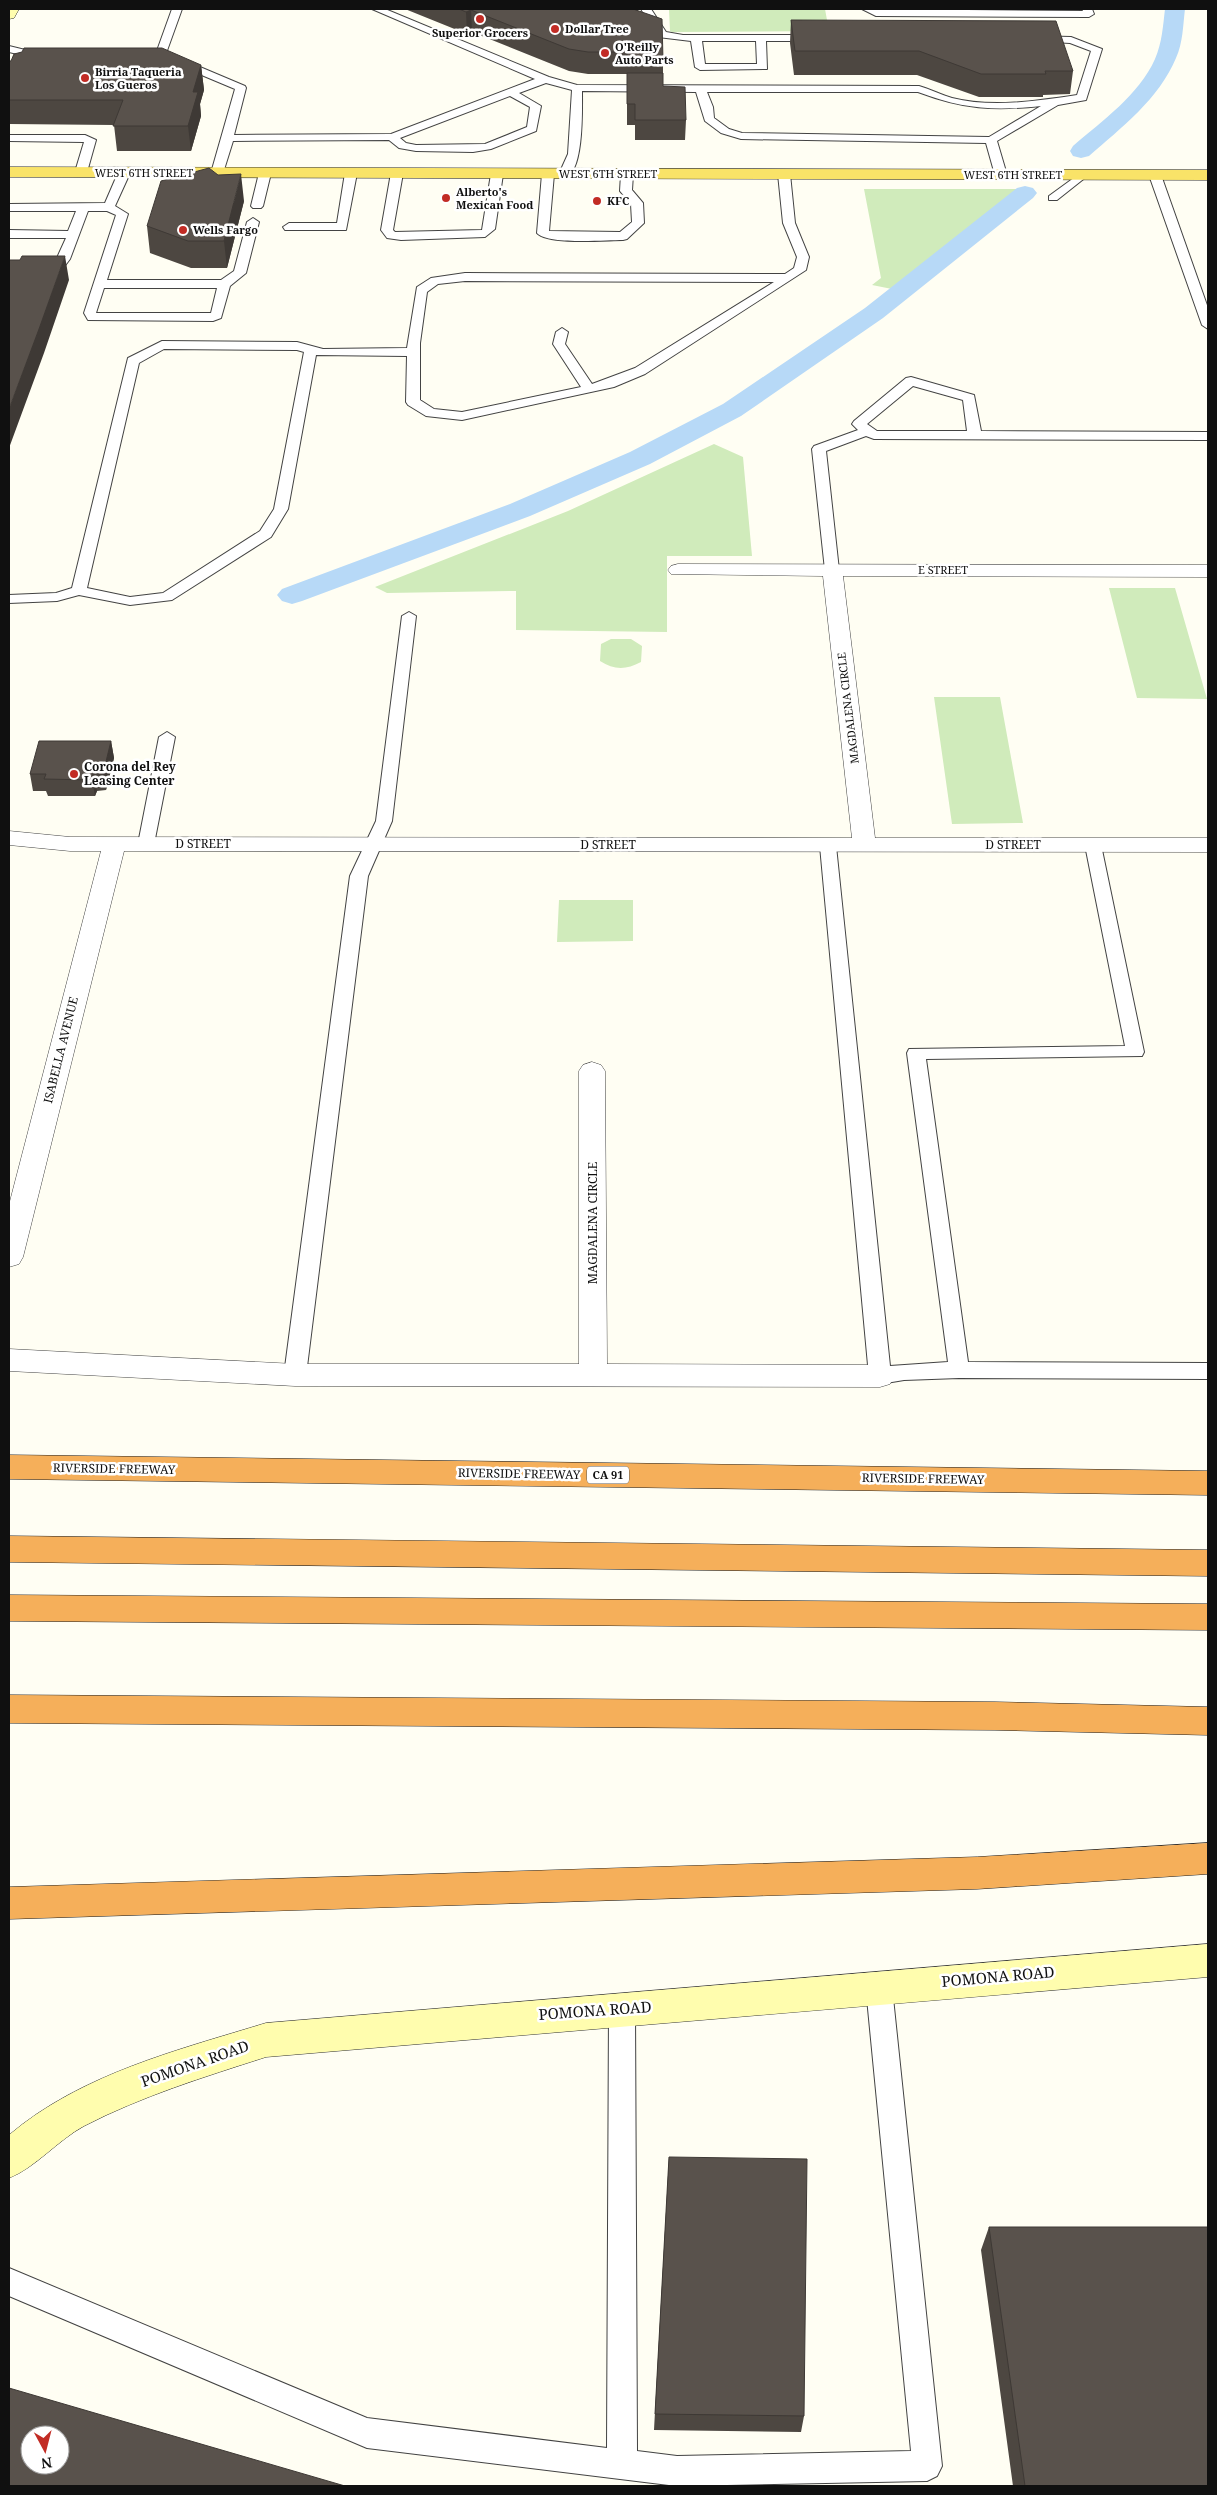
<svg xmlns="http://www.w3.org/2000/svg" width="1217" height="2495" font-family="'Noto Serif',serif">
<style>
.green{fill:#d0ebbb}
.lines{fill:none;stroke-linecap:round;stroke-linejoin:round}
.canal{fill:#b7d9f7;fill-rule:evenodd}
.service-casing{stroke:#434343;stroke-width:2}
.minor-casing{stroke:#434343;stroke-width:1}
.secondary-casing{stroke:#323232;stroke-width:1}
.primary-casing{stroke:#212121;stroke-width:1}
.motorway-casing{stroke:#212121;stroke-width:1}
.service{fill:#fff;fill-rule:evenodd}
.minor{fill:#fff;fill-rule:evenodd}
.secondary{fill:#fffdae;fill-rule:evenodd}
.primary{fill:#f9e368;fill-rule:evenodd}
.motorway{fill:#f5af5a;fill-rule:evenodd}
.wall{fill:#4d4741}
.shaded-wall{fill:#3e3935}
.building{fill:#59524c;stroke:#3e3935;fill-rule:evenodd}
.poi-dot{fill:#c22c25;stroke:#fff;stroke-width:2}
.labels{text-anchor:middle;stroke-width:5;stroke-linejoin:round;paint-order:stroke}
.far-poi-label{font-size:11px;font-weight:bold;fill:#101010;stroke:#fff;text-anchor:start}
.far-street-label{font-size:11px;fill:#101010;stroke:#fff}
.shield{fill:#fff;stroke:#585858;stroke-width:1}
.shield-label{font-size:11px;font-weight:bold;fill:#101010}
.poi-label{font-size:12px;font-weight:bold;fill:#101010;stroke:#fff;text-anchor:start}
.street-label{font-size:12px;fill:#101010;stroke:#fff}
.near-street-label{font-size:15px;fill:#101010;stroke:#fff}
</style>
<rect width="100%" height="100%" fill="#fffef3"/>
<path class="green" d="M669 9H825L829 31 672 32 670 31Z
M864 189H1022L892 289 872 285 881 278Z
M714 444 743 457 752 556H667V632L516 630V591L387 593 375 587 568 511Z
M1109 588H1175L1207 699 1137 698Z
M611 639H631L642 646 641 662C626 670 614 670 600 661L601 644Z
M934 697H1000L1023 823 952 824Z
M559 900H633V941L557 942Z"/>
<g class="lines">
<path class="canal" d="M1165 9H1185C1183 25 1183 43 1176 58 1159 99 1121 128 1089 156L1081 158 1073 156 1070 151 1073 146C1102 121 1139 95 1155 59 1162 43 1163 26 1165 9Z
M1025 186 1033 188 1037 193 1033 198 883 318 741 416 650 464 530 516 302 601 292 604 282 601 277 595 282 589 510 504 630 452 723 404 865 308 1017 188Z"/>
<g class="service-casing">
<path id="service" d="M172 9H182L164 59 163 61H155L154 59Z
M372 9H385L549 77 577 85 919 86C930 89 941 95 952 98 991 108 1038 101 1077 95L1091 51 1070 43 1035 41 1030 38 1031 36 1071 37 1102 49 1086 100 1058 105 997 141 1007 175 1001 178 995 175 986 143 741 139 721 133 705 121 696 92 582 91C582 108 584 173 565 177L559 174 568 154 572 90 546 83 519 93 541 106 536 131 491 149 473 152 416 151 399 148 389 140 233 141 223 173 221 175H213L211 173 235 89 173 63V59H181L245 86 246 88 234 135 391 134 535 79ZM707 92H918C963 109 993 111 1041 106L989 137 742 133 729 129 714 118 713 107ZM510 96 530 107 527 127 485 144 416 145 406 143 400 138Z
M641 9H651L666 32 683 35H816L821 38 816 41H766L767 69 700 70 695 67 691 41 658 37ZM702 41H756L757 64H705Z
M862 9 1083 11 1082 9H1092L1094 14 1089 17 876 16Z
M9 46 50 56 51 58 46 61 9 52Z
M9 135H85L96 140 87 172 81 175 75 172 84 142 9 141Z
M124 170 130 173 115 206 128 214 107 280H221L234 271 247 222 253 218 259 222 246 273 230 286 221 318 213 321 88 320 84 313 116 215 107 211H88L70 259 64 267 9 270V262L56 260 66 238H9V230L68 231 76 211H9V204L105 203 118 173ZM104 288H217L211 313H96Z
M265 170 271 173 263 206 261 208H253L251 206 259 173Z
M351 170 357 173 346 230H285L283 227 289 223H337L345 173Z
M397 170 403 173 393 230 395 232 482 230 491 174 497 171 503 174 495 229 485 237 401 240 387 238 381 230 391 173Z
M548 171 554 174 549 231 620 232 632 222 631 204 620 191 621 174 627 171 633 174 632 190 643 203 644 223 627 239 623 240C605 240 548 245 537 233L542 174Z
M784 171 790 174 795 223 809 257 806 270 645 374 614 387 462 420 426 416 408 405 406 402 407 356 316 355 288 509 271 537 172 600 130 605 79 595 57 601 9 603V595L56 593 72 588 128 358 162 341 297 342 323 349 407 348 417 287 431 278 465 273 785 274 794 268 797 257 783 223 778 174ZM465 281 774 282 635 368 592 384 565 344 568 332 562 328 556 332 553 344 581 387 462 412 434 409 420 400V343L427 292 438 284ZM164 349 297 350 304 352 274 509 260 531 163 593 130 597 87 588 139 363Z
M1082 172 1088 175 1086 177 1057 200H1049V196Z
M1155 172 1161 175 1208 308V329L1202 325 1149 175Z
M911 377 974 395 981 431 1208 432V440L874 439 866 436 826 451 839 570 837 573H827L825 570 812 449 814 446 858 430 852 424 854 421 906 378ZM913 386 963 400 967 431H877L867 424Z
M409 612 416 616 392 821 368 876 306 1375 302 1381 295 1383 288 1381 284 1375 350 876 376 821 402 616Z
M167 732 175 737 154 844 152 848H140L138 844 159 737Z
M1093 840 1099 841 1101 845 1144 1052 1142 1056 926 1059 968 1362 1208 1363V1379L959 1378 904 1380 880 1384 873 1382 869 1376 820 846 822 842H834L836 846 890 1366 948 1362 907 1053 909 1049 1125 1046 1085 845 1087 841Z
M879 1976 888 1979 892 1988 942 2466 937 2476 927 2481 677 2486 367 2448 9 2296V2268L367 2418 607 2448 609 2009 613 2000 622 1997 631 2000 635 2009 637 2451 677 2456 911 2451 866 1988 870 1979Z"/>
</g>
<g class="minor-casing">
<path id="minor" d="M678 564 1208 565V577L843 576 875 838H1208V852L124 851 23 1257 19 1264 9 1267V1205L101 851H70L9 845V831L70 837 852 838 823 576 671 574 668 570 671 566Z
M592 1062 601 1065 605 1071 607 1364 880 1365 890 1368 894 1376 890 1384 880 1387 295 1386 9 1371V1349L295 1364H579V1071L583 1065Z"/>
</g>
<g class="secondary-casing">
<path id="secondary" d="M9 9H19L14 18 9 19Z
M1208 1944V1977L266 2057C204 2077 142 2096 84 2126 58 2140 35 2168 9 2178V2135C81 2074 178 2050 266 2023Z"/>
</g>
<g class="primary-casing">
<path id="primary" d="M9 167 1208 170V180L9 177Z"/>
</g>
<g class="motorway-casing">
<path id="motorway" d="M9 1455 1208 1471V1495L9 1479Z
M9 1536 1208 1550V1576L9 1562Z
M9 1595 1208 1604V1630L9 1621Z
M9 1695 995 1702 1208 1707V1735L995 1730 9 1723Z
M1208 1843V1874L977 1889 9 1919V1887L977 1857Z"/>
</g>
<use href="#service" class="service"/>
<use href="#minor" class="minor"/>
<use href="#secondary" class="secondary"/>
<use href="#primary" class="primary"/>
<use href="#motorway" class="motorway"/>
</g>
<path class="wall" d="M405 9H637L663 61V86L686 120 685 140H635V125H627V74H588L569 71 472 32 467 34Z
M791 20 1073 71 1070 94 1043 95V97H979L917 75H794L790 43Z
M9 61 201 65 204 90 200 104 201 116 191 151H117L114 125 9 124Z
M244 201 227 268H191L150 253 147 226Z
M111 741 114 758 106 790 97 791 95 796H48L46 791H33L30 774Z
M669 2157 804 2416 801 2432 654 2430Z
M989 2227 1208 2486H1013L981 2250Z"/>
<path class="shaded-wall" d="M471 10 472 32 467 34 466 12Z
M201 65 204 90 200 104 201 116 191 151 188 126 193 92Z
M241 174 244 201 227 268 224 241Z
M65 256 69 280 44 353 9 448V409Z
M111 741 114 758 106 790 103 774Z
M93 774 97 791 95 796 92 780Z"/>
<path class="building" d="M459 9H633L662 19 663 61H627V52H588L569 49 471 10 466 12Z
M791 20 1056 21 1073 71H1045L1046 74H981L919 51H795Z
M24 48H162L201 65 193 92H198L188 126H113L123 100H9V61H11L14 54 22 52Z
M627 73H663V86L685 87 686 120H635V104H627Z
M209 168 218 175 241 174 224 241H188L147 226 161 181Z
M22 256H65L39 329 9 409V260H20Z
M39 741H111L103 774H93L92 780 44 779 46 774H30Z
M669 2157 807 2159 804 2416 655 2414Z
M989 2227H1208V2486H1025Z
M9 2388 345 2486H9ZM30 2435H60V2465H30Z"/>
<g class="poi-dot">
<circle cx="480" cy="19" r="5"/>
<circle cx="555" cy="29" r="5"/>
<circle cx="605" cy="53" r="5"/>
<circle cx="85" cy="78" r="5"/>
<circle cx="446" cy="198" r="5"/>
<circle cx="597" cy="201" r="5"/>
<circle cx="183" cy="230" r="5"/>
<circle cx="74" cy="774" r="5"/>
</g>
<g class="labels">
<g class="far-poi-label">
<text x="565" y="33">Dollar Tree</text>
<text x="480" y="37" text-anchor="middle">Superior Grocers</text>
<text x="615" y="51">O'Reilly<tspan x="615" dy="13">Auto Parts</tspan></text>
<text x="95" y="76">Birria Taqueria<tspan x="95" dy="13">Los Gueros</tspan></text>
<text x="456" y="196">Alberto's<tspan x="456" dy="13">Mexican Food</tspan></text>
<text x="607" y="205">KFC</text>
<text x="193" y="234">Wells Fargo</text>
</g>
<g class="far-street-label">
<text x="144" y="177">WEST 6TH STREET</text>
<text x="608" y="178">WEST 6TH STREET</text>
<text x="1013" y="179">WEST 6TH STREET</text>
<text x="943" y="574">E STREET</text>
<text transform="translate(848 708) rotate(-97)" y="4">MAGDALENA CIRCLE</text>
</g>
<rect class="shield" x="587" y="1466.5" width="42" height="17" rx="4"/>
<g class="shield-label">
<text x="608" y="1479">CA 91</text>
</g>
<g class="poi-label">
<text x="84" y="771">Corona del Rey<tspan x="84" dy="14">Leasing Center</tspan></text>
</g>
<g class="street-label">
<text x="203" y="848">D STREET</text>
<text x="608" y="849">D STREET</text>
<text x="1013" y="849">D STREET</text>
<text transform="translate(61 1050) rotate(-76)" y="4">ISABELLA AVENUE</text>
<text transform="translate(593 1223) rotate(-90)" y="4">MAGDALENA CIRCLE</text>
<text transform="translate(114 1469) rotate(1)" y="4">RIVERSIDE FREEWAY</text>
<text transform="translate(519 1474) rotate(1)" y="4">RIVERSIDE FREEWAY</text>
<text transform="translate(923 1479) rotate(1)" y="4">RIVERSIDE FREEWAY</text>
</g>
<g class="near-street-label">
<text transform="translate(998 1977) rotate(-5)" y="5">POMONA ROAD</text>
<text transform="translate(595 2011) rotate(-4)" y="5">POMONA ROAD</text>
<text transform="translate(195 2064) rotate(-19)" y="5">POMONA ROAD</text>
</g>
</g>
<rect width="1217" height="2495" fill="none" stroke="#101010" stroke-width="20"/>
<g transform="translate(45 2450) rotate(173)"><circle r="24" fill="#ffffff" stroke="#9f9f9f"/>
<path d="M0-4L9 19L0 12L-9 19Z" fill="#c22c25"/>
<text y="-8" font-size="14" font-weight="bold" text-anchor="middle" fill="#101010">N</text>
</g>
</svg>
